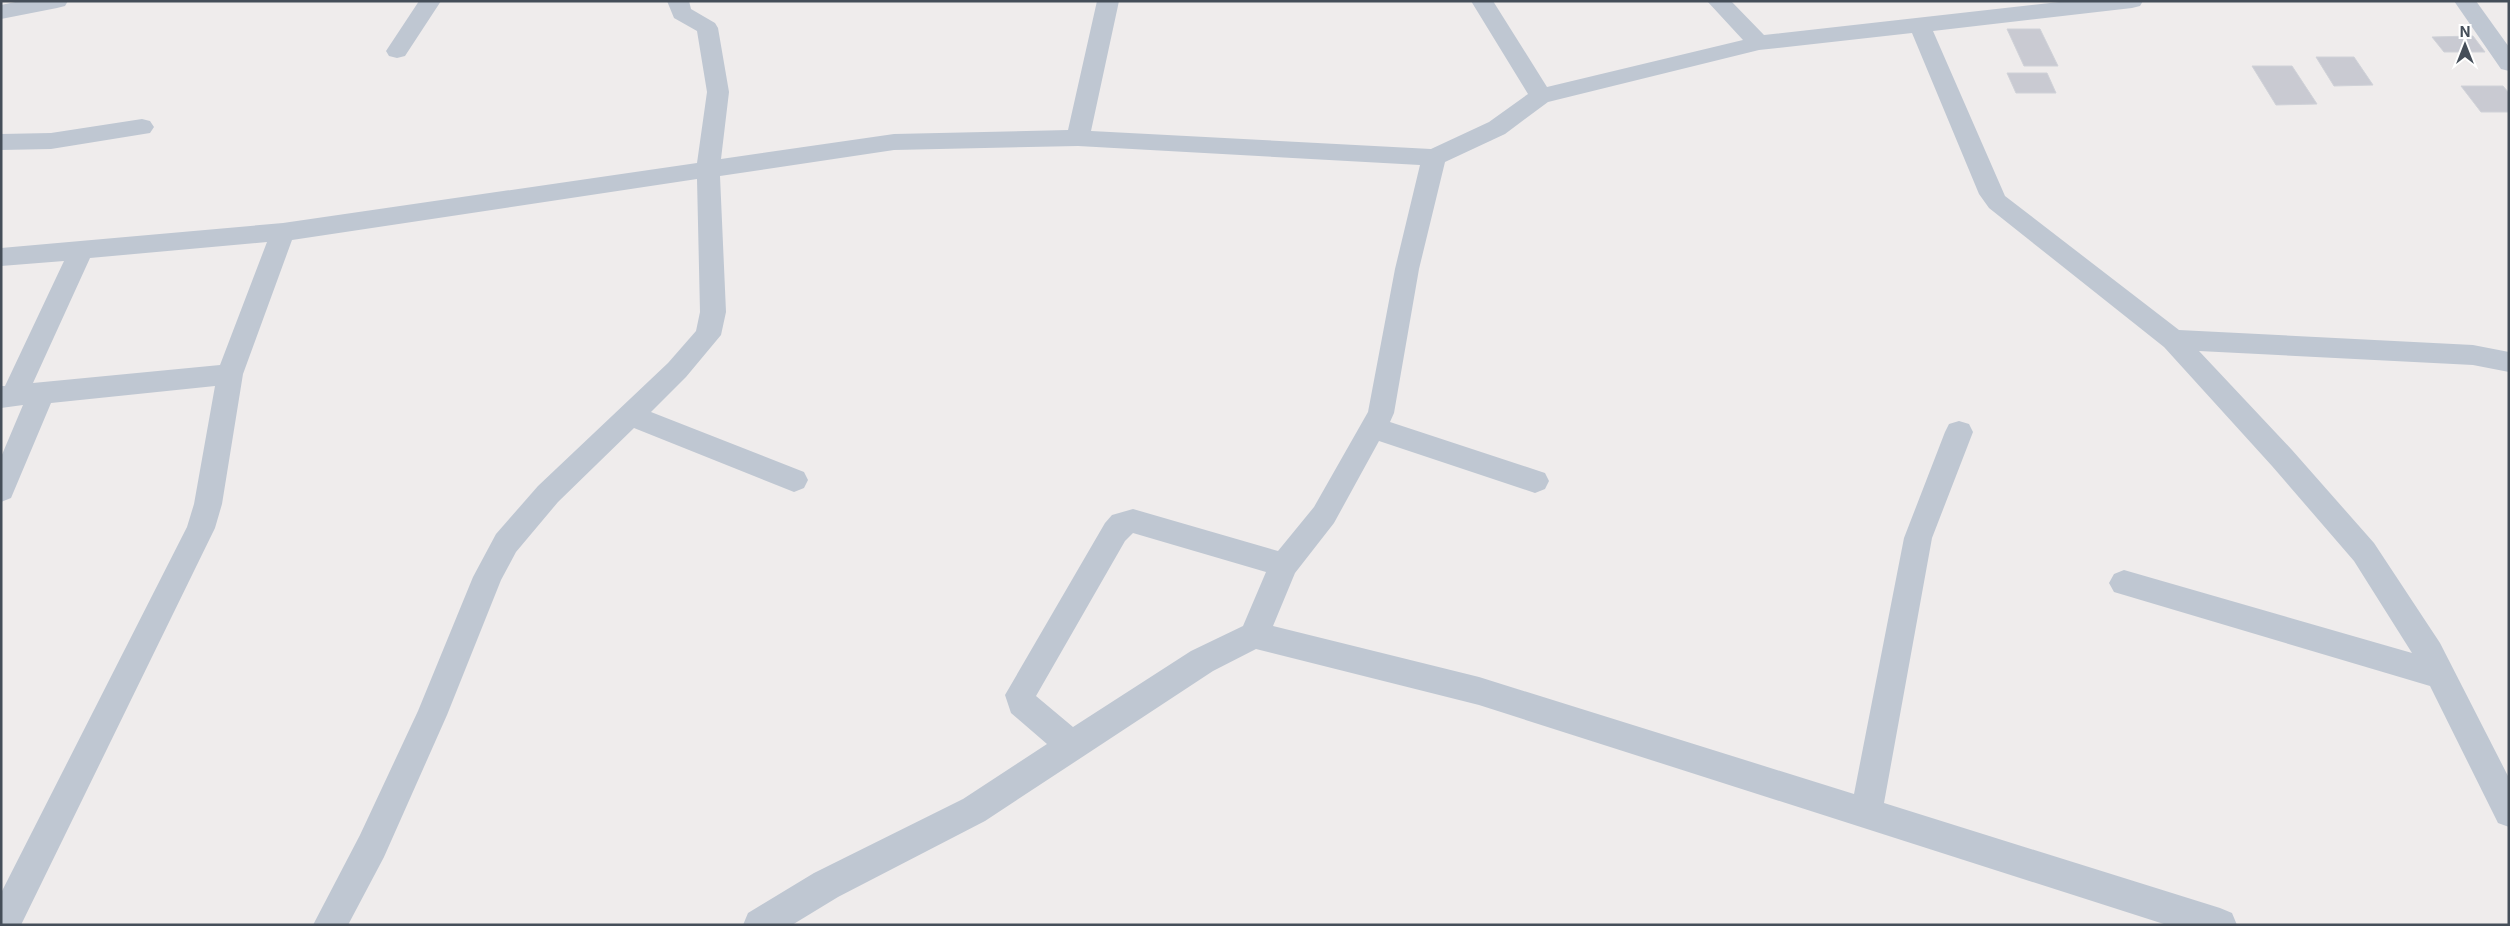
<svg xmlns="http://www.w3.org/2000/svg" width="2510" height="926" font-family="Inter,sans-serif">
<style>
.building{fill:#c9cad2;stroke:#d0d2d8}
.lines{fill:none;stroke-linecap:round;stroke-linejoin:round}
.minor{fill:#bfc7d2;fill-rule:evenodd}
</style>
<rect width="100%" height="100%" fill="#efecec"/>
<path class="building" d="M2007 29H2040L2058 66H2024Z
M2473 36 2485 52H2444L2432 37Z
M2316 57H2354L2373 85 2334 86Z
M2252 66H2292L2317 104 2276 105Z
M2007 73H2047L2056 93H2016Z
M2461 86H2503L2509 93V112H2481Z"/>
<g class="lines">
<path class="minor" d="M20 1H68L65 6 57 8 1 19V5Z
M419 1H441L405 56 397 58 389 56 386 51Z
M667 1H689L691 9 715 23 718 28 729 92 721 159 894 134 1068 130 1097 1H1119L1091 131 1431 149 1489 122 1528 94 1471 1H1493L1547 87 1743 40 1707 1H1731L1764 35 2068 1H2143L2140 6 2132 8 1933 31 2005 196 2179 330 2473 345 2509 352V372L2473 365 2199 351 2292 450 2374 543 2440 643 2509 778V827L2498 823 2430 686 2114 592 2109 583 2114 574 2124 570 2412 653 2354 561 2272 466 2164 347 1989 208 1979 194 1912 33 1759 50 1548 102 1505 134 1445 162 1419 269 1394 413 1390 422 1545 473 1549 481 1545 489 1535 493 1379 441 1334 523 1295 573 1273 626 1479 677 1854 794 1904 538 1945 432 1949 424 1959 421 1969 424 1973 432 1932 538 1884 803 2220 908 2232 913 2237 925H2167L1479 705 1256 649 1213 671 985 821 838 897 792 925H743L748 913 814 873 963 799 1047 744 1011 713 1005 695 1105 523 1112 515 1133 509 1278 551 1314 507 1368 412 1395 269 1420 165 1078 146 894 150 720 176 726 312 721 335 686 377 651 412 804 472 808 480 804 488 794 492 634 428 558 502 516 552 501 580 447 715 384 857 348 925H313L360 835 418 711 473 577 496 534 538 486 668 363 696 331 700 312 697 179 292 240 243 374 222 504 215 528 21 925H1V893L187 527 194 504 215 386 51 403 11 498 1 502V457L23 405 1 408V386H5L64 261 1 266V248L283 223 697 163 707 92 697 31 674 18ZM267 242 220 365 33 383 90 258ZM1133 533 1266 572 1243 626 1191 651 1073 727 1036 696 1125 541Z
M2454 1H2476L2509 47V71L2501 69Z
M142 119 150 121 154 127 150 133 51 149 1 150V134L51 133Z"/>
</g>
<rect width="2510" height="926" fill="none" stroke="#454e59" stroke-width="5"/>
<g transform="translate(2465 45)" stroke="#ffffff" stroke-width="4" paint-order="stroke">
<path d="M0-4L9 19L0 12L-9 19Z" fill="#454e59"/>
<text y="-8" font-size="14" font-weight="bold" text-anchor="middle" fill="#454e59">N</text>
</g>
</svg>
